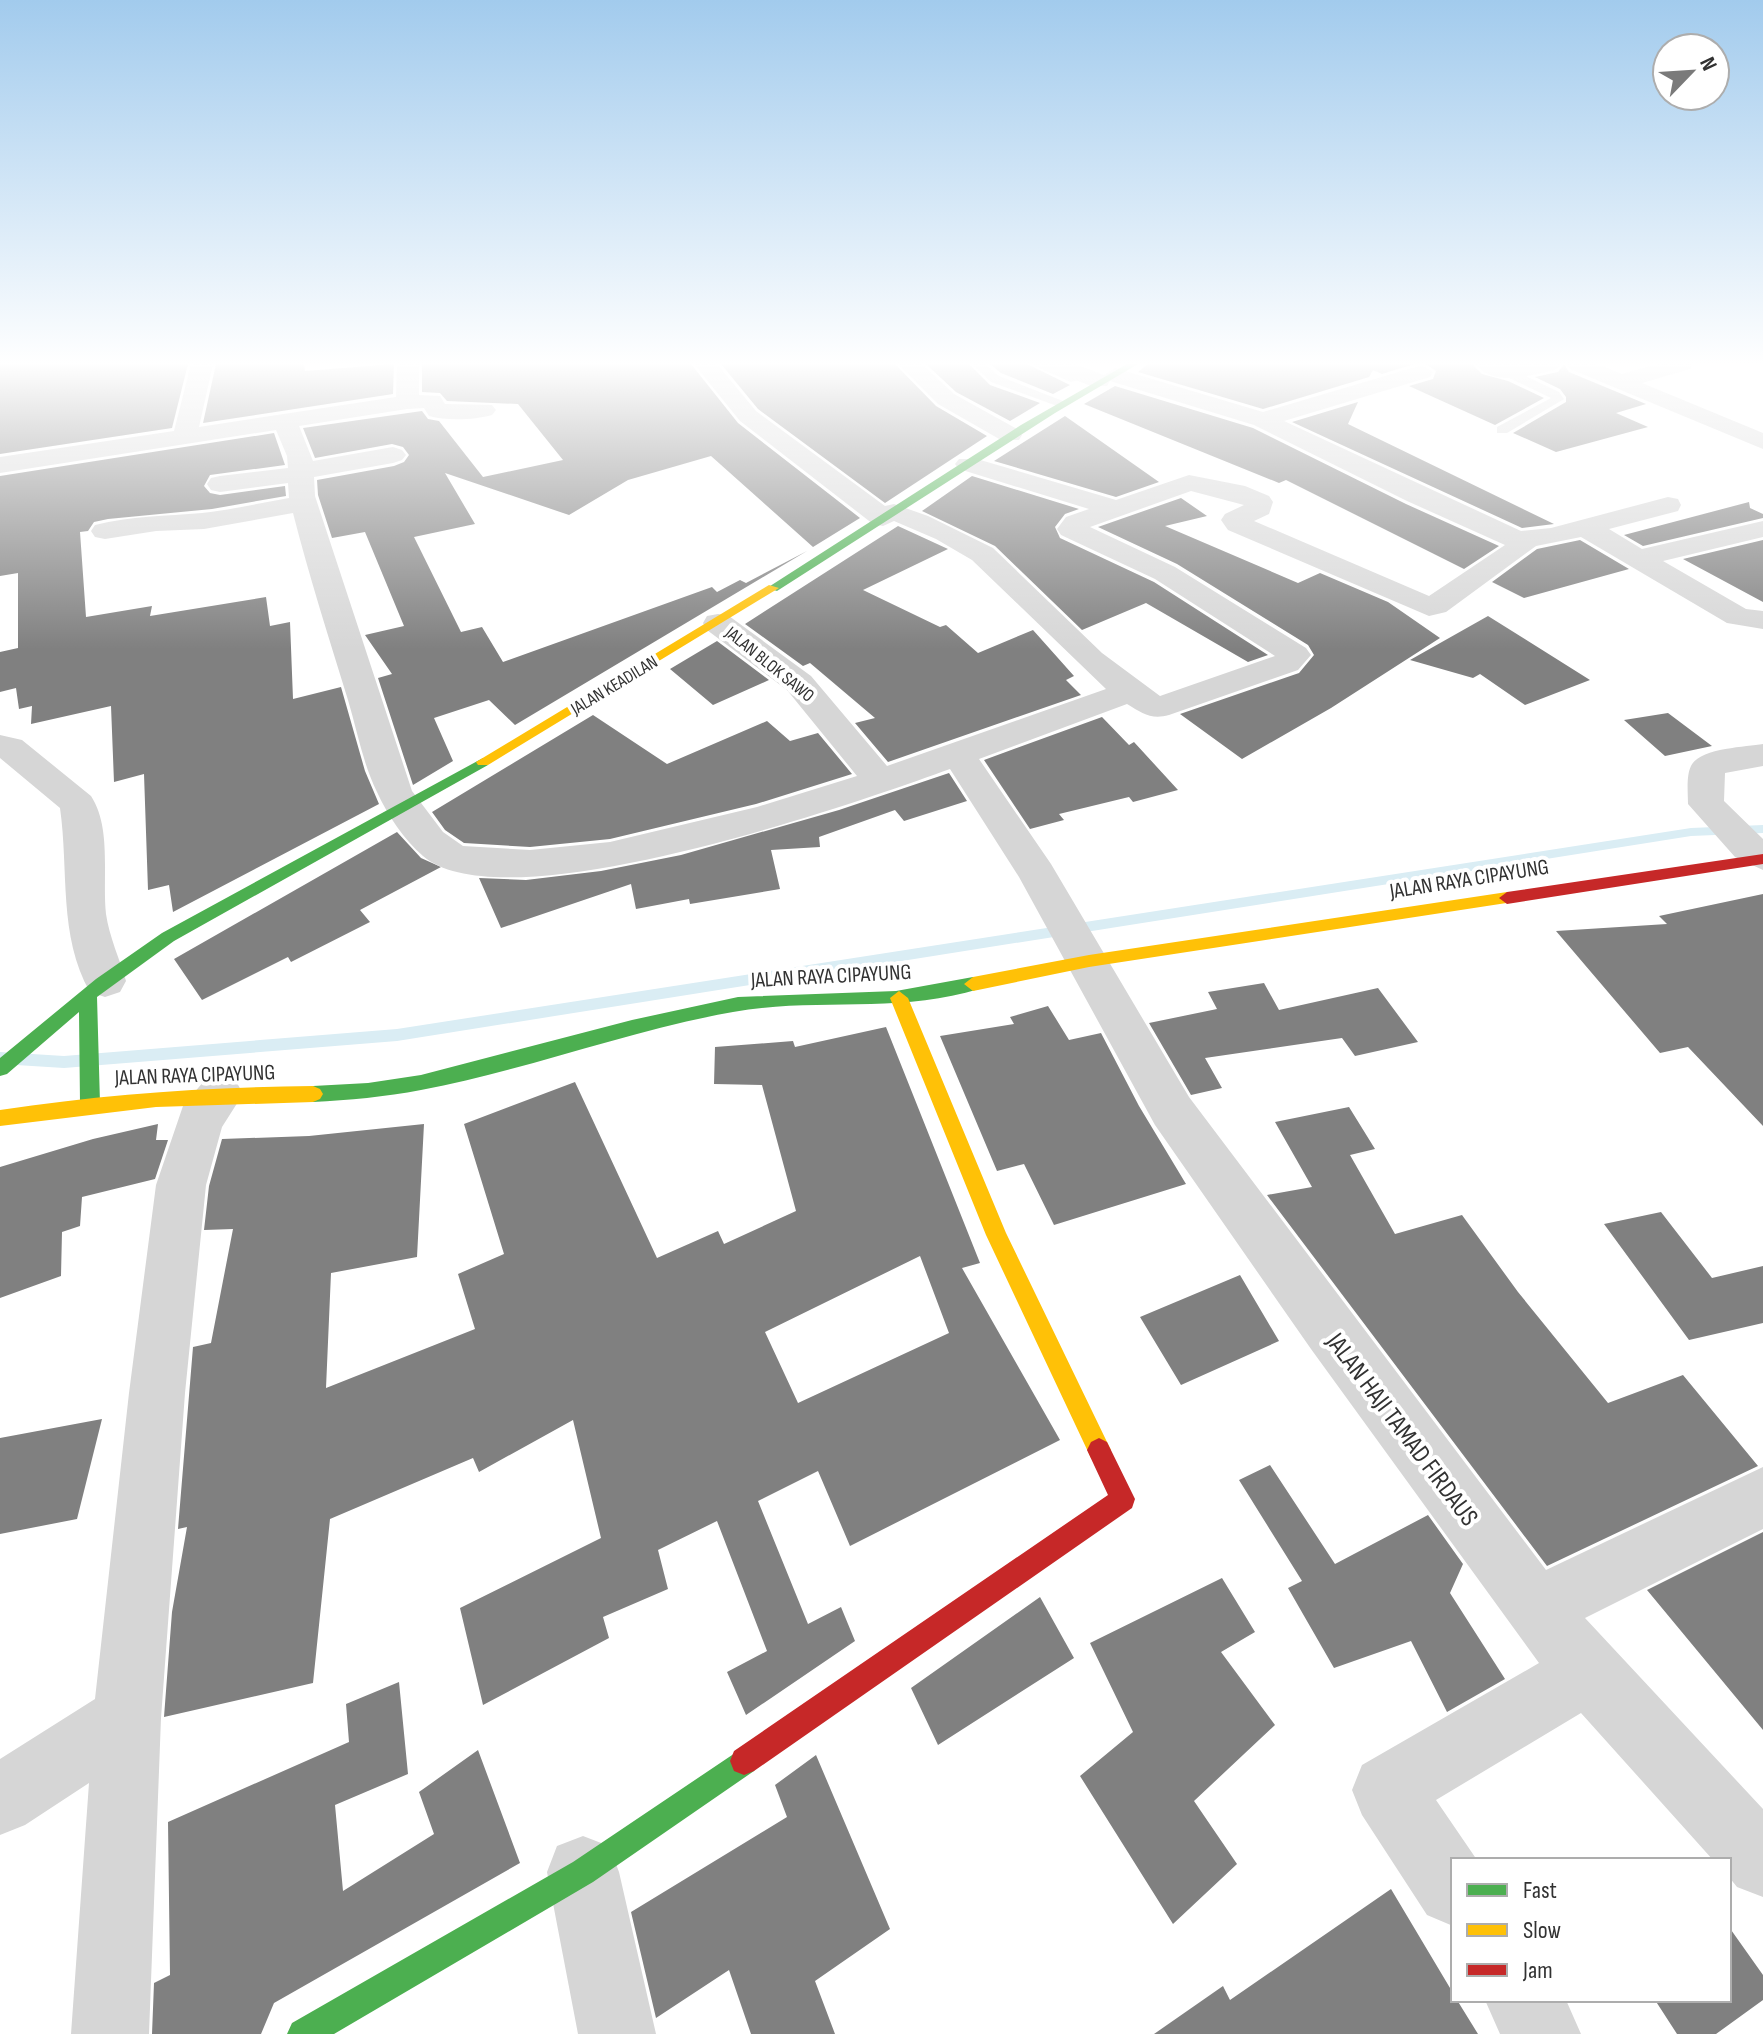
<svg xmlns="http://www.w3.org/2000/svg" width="1763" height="2034" font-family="'Sofia Sans Condensed',sans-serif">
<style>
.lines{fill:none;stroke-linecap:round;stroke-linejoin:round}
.stream{fill:#daedf4;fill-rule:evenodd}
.building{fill:#808080;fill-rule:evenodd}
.lane{fill:#d6d6d6;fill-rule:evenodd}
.street{fill:#d6d6d6;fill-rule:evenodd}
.fast{fill:#4caf50;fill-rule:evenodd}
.slow{fill:#ffc107;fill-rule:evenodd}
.jam{fill:#c62828;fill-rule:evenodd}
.labels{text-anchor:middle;stroke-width:8;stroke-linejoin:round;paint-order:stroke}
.far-street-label{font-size:18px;fill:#323232;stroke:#fff}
.street-label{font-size:22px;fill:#323232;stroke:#fff}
.near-street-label{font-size:26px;fill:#323232;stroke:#fff}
</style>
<rect width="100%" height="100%" fill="#fff"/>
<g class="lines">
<path class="stream" d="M1763 825V833L1691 836 397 1041 64 1068 0 1064V1052L64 1056 397 1029 1691 828Z"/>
</g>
<path class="building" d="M0 364H188L172 428 0 454Z
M216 364H304L305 371 394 364 393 394 203 423Z
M422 364H691L738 423 860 518 813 547 711 456 628 480 569 515 445 473 475 524 414 537 461 632 482 627 503 662 712 587 717 592 740 580 746 583 807 551 515 725 489 700 434 718 453 761 413 785 378 678 392 674 365 635 404 626 365 532 332 538 318 495 317 480 394 466 404 462 409 455 403 447 392 444 315 458 303 428 422 411 428 419 439 421 483 477 563 460 518 404 447 401 440 393 422 392Z
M721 364H895L936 406 987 436 885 503 758 409Z
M926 364H969L990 385 1040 403 1010 421 956 392Z
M990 364H1027L1070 385 1053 394 1001 373Z
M1148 364H1414L1382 374 1373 370 1369 377 1263 409 1138 372Z
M1426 364H1472L1482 374 1508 381 1544 398 1495 425 1409 386 1433 379 1436 371Z
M1564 364 1569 372 1646 404 1616 413 1648 427 1556 452 1513 433 1566 402V397L1560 389 1535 377 1558 372Z
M1115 386 1253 428 1406 504 1499 546 1464 569 1286 480 1279 483 1084 404Z
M1358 402 1348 424 1554 524 1522 528 1292 422Z
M1065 416 1159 482 1116 497 994 461Z
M274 433 285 465 210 475 204 486 210 493 220 495 285 486 286 496 212 509 108 519 94 522 88 531 80 532 86 617 152 606 150 616 266 597 270 626 290 622 293 699 341 687 365 771 379 804 173 912 169 885 148 890 144 774 114 782 111 706 31 724 32 706 19 709 16 688 0 692V652L18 648V573L0 576V476Z
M972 476 1079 509 1065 514 1055 527 1060 538 1154 582 1268 655 1248 662 1146 603 1082 630 995 546 922 511Z
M1181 498 1207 516 1165 526 1298 583 1320 573 1388 602 1440 638 1331 708 1242 759 1180 714 1299 673 1314 655 1308 645 1177 564 1098 527Z
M1749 502 1750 508 1763 514V518L1643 546 1624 535Z
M898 526 948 549 863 590 940 627 946 625 978 653 1033 630 1074 676 1066 680 1081 695 888 762 855 723 875 718 810 663 803 666 745 624Z
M1580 540 1629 569 1524 598 1492 582 1537 549Z
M1763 540V602L1683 559Z
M1488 616 1590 680 1525 705 1480 674 1473 678 1410 660Z
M717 641 769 680 713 705 670 669Z
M1668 713 1712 746 1665 756 1624 720Z
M593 715 667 764 767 721 790 741 818 733 852 774 756 804 610 839 530 847 464 843 445 830 432 812Z
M1102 717 1129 745 1134 742 1178 790 1133 802 1129 797 1059 814 1064 820 1030 829 984 760Z
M949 773 967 801 904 821 895 810 819 837 820 847 771 850 780 889 690 904 689 899 636 909 631 884 501 928 479 878 526 880 601 871 681 855 839 810Z
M397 832 421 858 441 867 360 910 370 922 291 962 288 957 202 1000 174 959Z
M1763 894V1126L1688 1047 1660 1053 1556 931 1667 924 1659 916Z
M1264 983 1279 1010 1378 988 1418 1042 1355 1056 1342 1038 1205 1058 1222 1088 1191 1095 1149 1023 1217 1009 1208 992Z
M1048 1006 1069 1040 1101 1033 1139 1106 1186 1184 1054 1225 1024 1164 997 1171 940 1036 1014 1024 1010 1017Z
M886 1027 980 1263 962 1268 1060 1440 850 1546 818 1471 758 1501 808 1624 841 1607 855 1641 746 1715 727 1672 767 1651 717 1521 658 1550 668 1589 603 1617 609 1638 483 1705 460 1608 601 1538 573 1420 479 1472 473 1458 330 1519 313 1683 164 1717 172 1612 187 1527 178 1529 193 1347 211 1343 233 1229 204 1230 209 1186 222 1139 309 1136 424 1124 417 1257 331 1273 326 1388 475 1329 458 1274 504 1254 464 1124 575 1082 657 1258 718 1231 724 1244 796 1211 762 1085 714 1084 715 1047 793 1041 795 1047ZM920 1256 949 1333 798 1403 765 1332Z
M1349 1107 1375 1149 1350 1155 1395 1234 1462 1215 1518 1292 1608 1403 1683 1375 1758 1466 1547 1566 1267 1195 1312 1187 1275 1122Z
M158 1124 156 1140H168L155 1179 82 1197 80 1226 62 1232 61 1276 0 1298V1167L93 1139Z
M1661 1212 1712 1278 1763 1266V1323L1689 1340 1604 1224Z
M1240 1275 1279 1341 1181 1385 1140 1317Z
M102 1419 77 1519 0 1534V1438Z
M1270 1465 1335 1564 1428 1515 1463 1564 1450 1593 1505 1679 1447 1712 1411 1641 1334 1668 1288 1588 1302 1581 1239 1480Z
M1763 1532V1730L1647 1590Z
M1222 1578 1255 1632 1221 1652 1275 1725 1194 1801 1237 1864 1173 1924 1080 1776 1133 1732 1090 1643Z
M1040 1597 1074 1658 938 1745 911 1688Z
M399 1682 408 1774 335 1805 343 1891 434 1834 419 1792 478 1750 520 1863 274 2003 261 2034H152L154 1983 170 1975 168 1822 349 1742 346 1704Z
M816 1755 890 1929 815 1981 835 2034H751L729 1970 656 2018 631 1912 787 1817 775 1785Z
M1391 1889 1453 1993V2000H1457L1478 2034H1154L1223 1986 1230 2000Z
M1729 1927 1763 1975V2000L1716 2034H1677L1655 2000H1729Z"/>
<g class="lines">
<path class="lane" d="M972 364H985L999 376 1068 403 1057 406 991 382Z
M1030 364H1047L1081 379 1071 382Z
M1505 370H1513L1559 392 1564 399 1507 433H1497V427L1551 398 1505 376Z"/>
<path class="street" d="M191 364H213L199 427 396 397 397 364H419V395L440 396 445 404 492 405 496 410 492 415C474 420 447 421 429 416L424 408 407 409 299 426 313 461 393 447 402 450 406 455 402 460 393 463 314 477 315 496 412 791 443 832 463 846 530 850 610 842 757 807 857 776 787 690 707 630 703 623 707 616 718 614 729 616 811 676 887 766 1106 689 972 560 936 539 894 521 883 526 873 524 740 421 694 364H717L756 411 885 506 894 504 928 516 993 548 1102 653 1160 696 1275 656 1155 579 1061 535 1057 529 1066 517 1089 509 959 469 955 464 959 459H977L1116 500 1189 475 1245 486 1269 496 1273 502 1269 514 1254 521 1429 596 1505 545 1407 501 1254 425 1110 381 1107 386H1091L1047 369 1044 364H1075L1104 375 1115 368 1263 412 1422 365 1433 372 1430 377 1284 421 1521 531 1551 528 1668 497 1678 499 1681 505 1678 511 1609 529 1642 549 1763 521V537L1663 561 1746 609 1763 611V629L1727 623 1581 537 1536 546 1446 612 1429 616 1228 530 1221 520 1225 514 1244 505 1191 491 1090 527 1175 567 1306 648 1311 655 1298 670 1169 715C1151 720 1142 713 1127 704L979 759 1051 864 1189 1097 1546 1570 1763 1467V1529L1585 1618 1763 1809V1897L1737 1887 1729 1877V1860H1713L1581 1713 1436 1800 1477 1860H1453V1926L1427 1915 1362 1815 1352 1790 1362 1765 1539 1663 1311 1349 1155 1125 1019 877 950 769C854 804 504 926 423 856 404 840 387 814 377 792 363 764 357 730 348 700 329 638 309 576 293 513L204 529 156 531 105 539 95 537 91 531 95 525C131 516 166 516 202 513 231 510 260 503 289 498L288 483 220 492 211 490 207 484 211 478 220 476 288 468 287 456 276 430 0 473V457L174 431Z
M898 364H922L954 394 1019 430 1022 435 1019 440H1001L938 404Z
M1475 364H1560L1557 369C1531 375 1495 388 1475 364Z
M1567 364H1597L1622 374 1657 364H1693L1690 369 1642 383 1763 433V449L1570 369Z
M0 735 22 740 91 796C112 828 102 878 106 914 109 936 120 960 126 981L120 992 105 997 90 992C58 936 69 870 60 808L0 758Z
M1763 744V766L1725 773 1724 801 1763 839V870L1735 857 1688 804C1688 793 1686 776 1691 766 1699 748 1746 747 1763 744Z
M220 1075 236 1081 243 1094 222 1127 206 1185 185 1393 161 1718 149 2034H71L89 1783 25 1825 0 1835V1759L95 1699 129 1393 156 1185 183 1106 204 1081Z
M583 1836 609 1846 619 1872 656 2034H578L547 1872 557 1846Z
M1485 2000H1566L1581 2034H1500Z"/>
<path class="fast" d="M1127 364H1138L1055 413 777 591 767 588 1021 425Z
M483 758 488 759V765L174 941 97 997 100 1103 97 1109 90 1111 83 1109 80 1103 79 1012 7 1074 0 1076V1058L96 979 162 933Z
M973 977 979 979 982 984 979 989C898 1014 815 997 733 1012 627 1031 527 1070 421 1090 385 1097 349 1100 313 1102L306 1099 303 1094 306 1089 313 1086 368 1083 421 1075 632 1020 738 997 896 991Z
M744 1747 754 1751 758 1761 754 1771 593 1882 334 2034H287L292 2023 573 1862Z"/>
<path class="slow" d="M769 585 779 588 488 765H478L476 762Z
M1507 892 1515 898 1513 902 1089 967 973 991 964 984 973 977 1089 955Z
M899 991 908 998 1006 1233 1107 1442 1111 1450 1107 1458 1099 1462 1091 1458 986 1235 890 998Z
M313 1086 320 1089 323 1094 320 1099 313 1102 156 1107 0 1126V1110C104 1094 208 1087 313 1086Z"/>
<path class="jam" d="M1763 854V864L1507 904 1499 898 1507 892Z
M1099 1438 1107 1442 1135 1499 1132 1508 754 1771 744 1775 734 1771 730 1761 734 1751 1108 1495 1087 1450 1091 1442Z"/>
</g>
<linearGradient id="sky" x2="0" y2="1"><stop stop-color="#a2cbed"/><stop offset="0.56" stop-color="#fff"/><stop offset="1" stop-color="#fff" stop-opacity="0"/></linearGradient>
<rect width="1763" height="649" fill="url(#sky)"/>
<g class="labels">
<g class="far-street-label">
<text transform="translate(770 664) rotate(39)" y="6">JALAN BLOK SAWO</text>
<text transform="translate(614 685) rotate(-31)" y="6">JALAN KEADILAN</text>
</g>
<g class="street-label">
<text transform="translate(1469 878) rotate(-9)" y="8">JALAN RAYA CIPAYUNG</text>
<text transform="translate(831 975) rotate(-3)" y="8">JALAN RAYA CIPAYUNG</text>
<text transform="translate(195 1074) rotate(-2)" y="8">JALAN RAYA CIPAYUNG</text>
</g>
<g class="near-street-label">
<text transform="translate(1403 1429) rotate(53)" y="9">JALAN HAJI TAMAD FIRDAUS</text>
</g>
</g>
<rect x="1451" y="1858" width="280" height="144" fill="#ffffff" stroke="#adadad" stroke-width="2"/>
<rect x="1467" y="1884" width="40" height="12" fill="#4caf50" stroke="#adadad" stroke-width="2"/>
<text x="1523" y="1898" font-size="24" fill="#323232">Fast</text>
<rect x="1467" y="1924" width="40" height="12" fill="#ffc107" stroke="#adadad" stroke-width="2"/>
<text x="1523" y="1938" font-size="24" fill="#323232">Slow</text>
<rect x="1467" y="1964" width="40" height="12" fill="#c62828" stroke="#adadad" stroke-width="2"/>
<text x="1523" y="1978" font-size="24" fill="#323232">Jam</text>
<g transform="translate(1691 72) rotate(65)"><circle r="38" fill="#ffffff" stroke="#adadad" stroke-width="2"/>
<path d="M0-6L14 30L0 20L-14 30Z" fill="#7a7a7a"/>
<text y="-12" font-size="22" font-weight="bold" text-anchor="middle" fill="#323232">N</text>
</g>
</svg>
